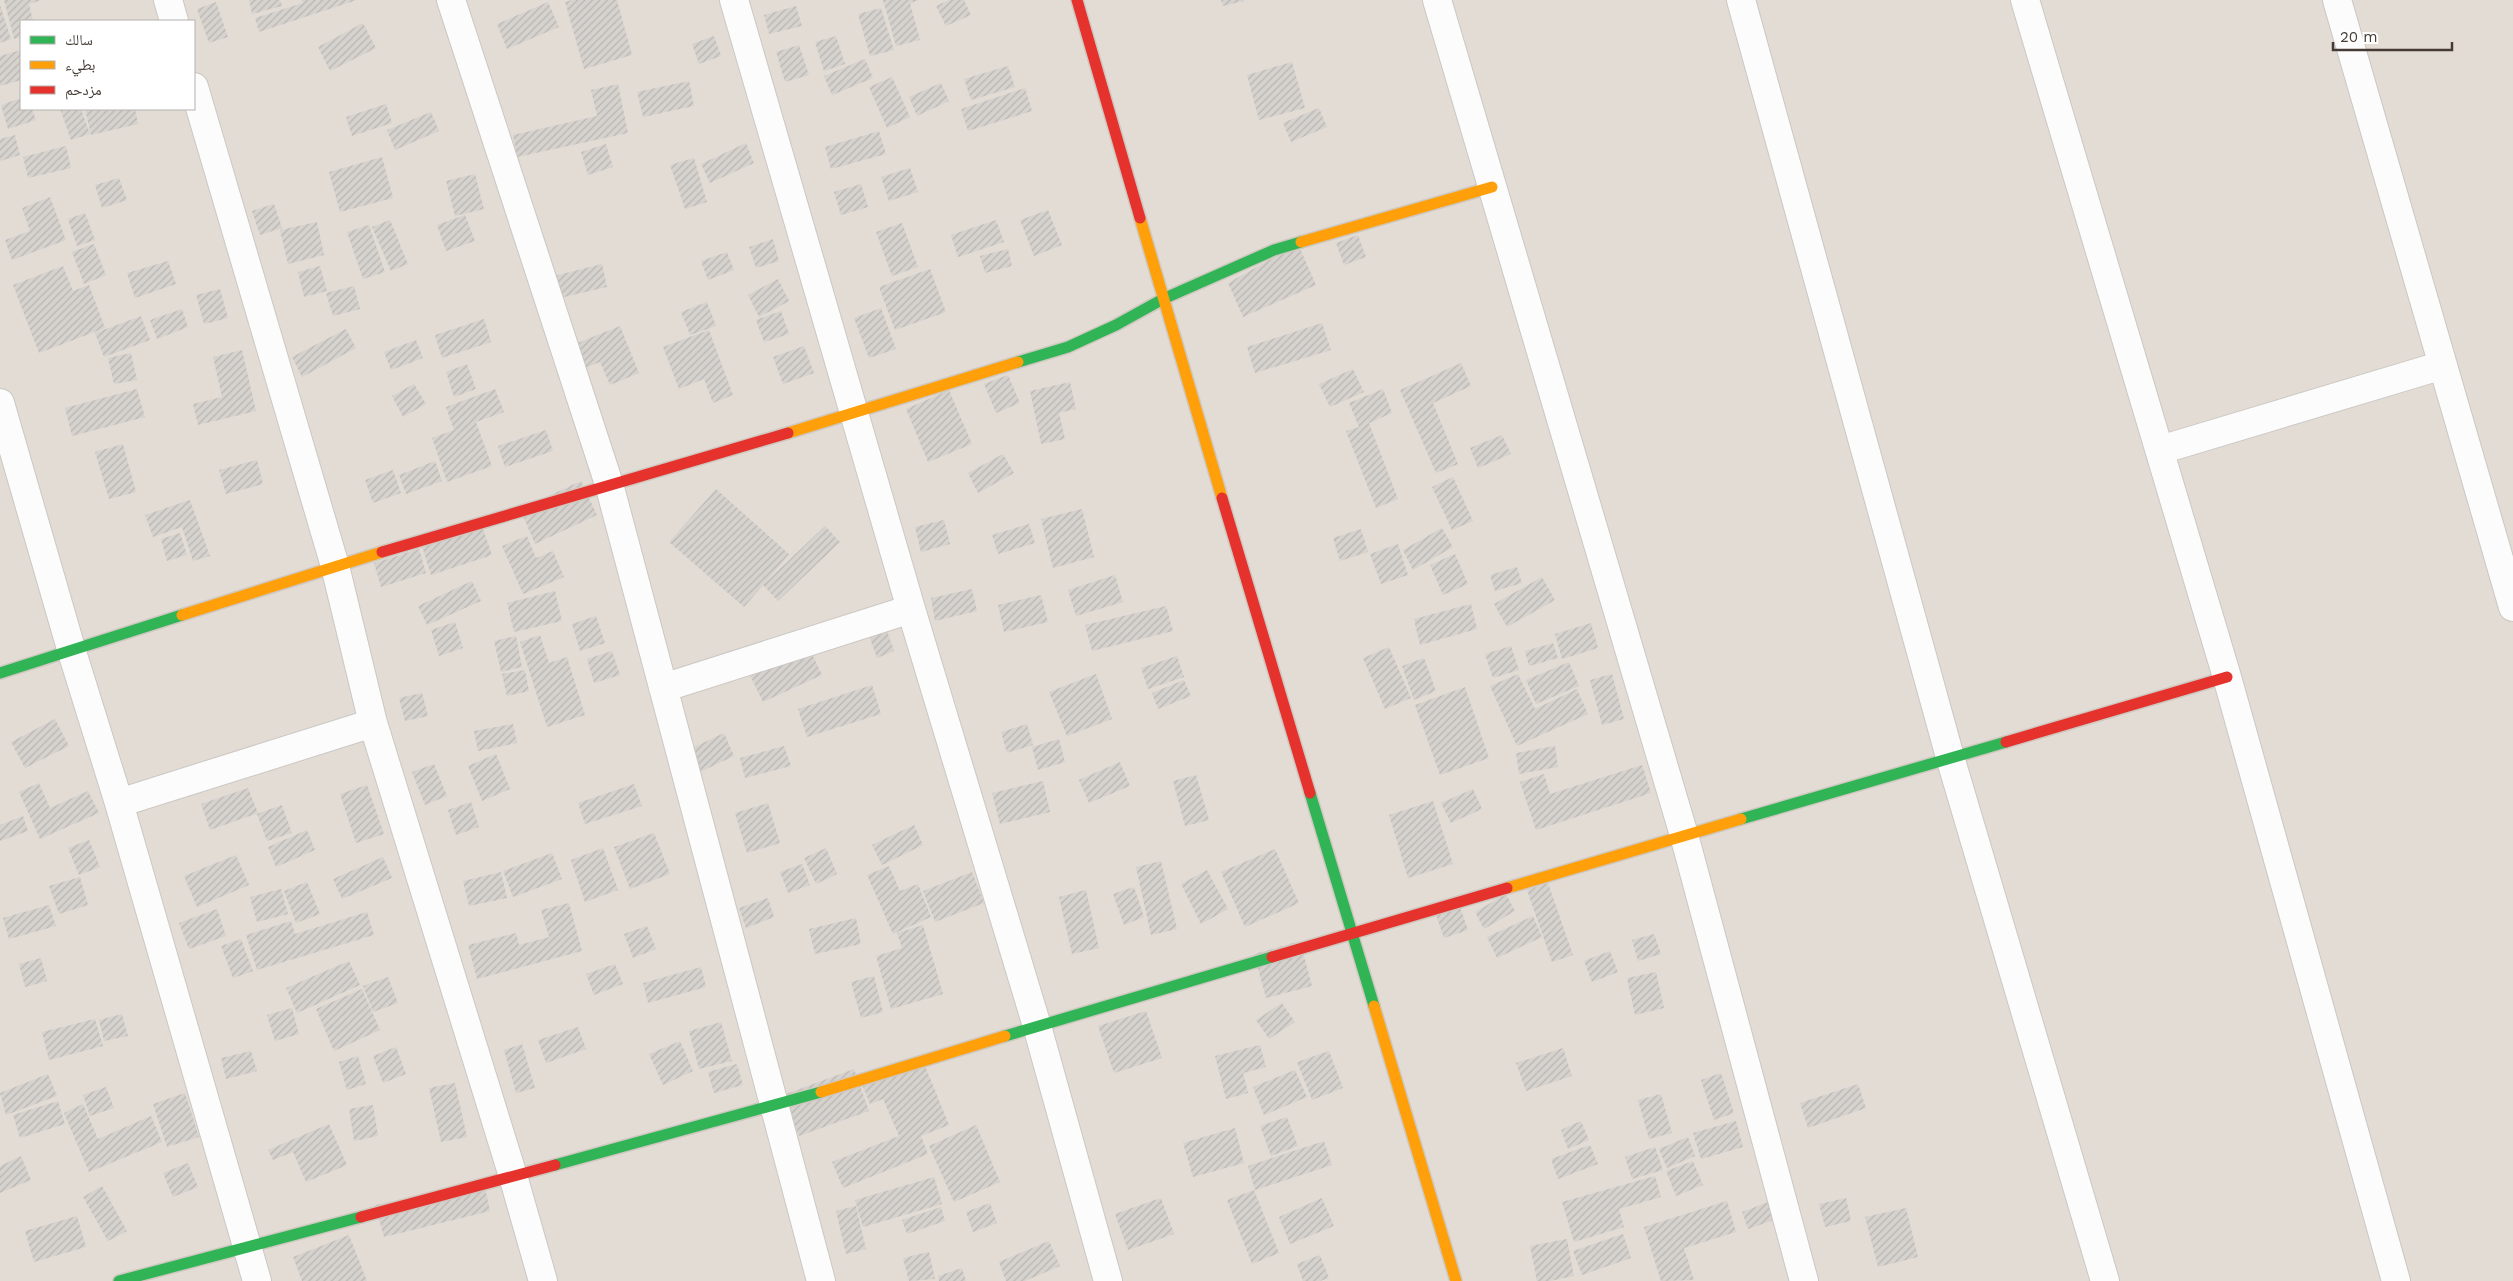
<svg xmlns="http://www.w3.org/2000/svg" width="2513" height="1281" font-family="'Work Sans','Noto Naskh Arabic',sans-serif">
<style>
.residential{fill:#e3dcd5;fill-rule:evenodd}
.building{fill:url(#building-hatch)}
.lines{fill:none;stroke-linecap:round;stroke-linejoin:round}
.street-casing{stroke:#cbc7c3;stroke-width:30}
.fast-casing{stroke:#cfc8c0;stroke-width:14}
.slow-casing{stroke:#cfc8c0;stroke-width:14}
.jam-casing{stroke:#cfc8c0;stroke-width:14}
.street{stroke:#fcfcfc;stroke-width:28}
.fast{stroke:#30b455;stroke-width:11}
.slow{stroke:#ff9f0a;stroke-width:11}
.jam{stroke:#e5322d;stroke-width:11}
</style>
<defs>
<pattern id="building-hatch" width="6" height="6" patternUnits="userSpaceOnUse" patternTransform="scale(1.25)"><rect width="6" height="6" fill="#d6d2ce"/><path d="M-1 1l2-2M0 6l6-6M5 7l2-2" fill="none" stroke="#b9b5b2"/></pattern>
</defs>
<rect width="100%" height="100%" fill="#eeebe8"/>
<path class="residential" d="M0 0H2513V1281H0ZM21 21H194V109H21Z"/>
<path class="building" d="M4 0H42L29 4 33 21H21V37L14 39Z
M249 0H280L282 6 252 14Z
M302 0H357L259 32 255 18 303 3Z
M572 0H617L632 55 584 69 565 2Z
M883 0H919L910 3 920 40 896 46Z
M949 0H964L971 15 946 26 936 6Z
M1221 0H1244V1L1223 6Z
M216 2 228 37 209 43 197 9Z
M548 2 559 27 507 49 497 24Z
M0 5 11 39 0 43Z
M796 6 802 26 769 34 764 15Z
M881 8 894 50 870 56 858 14Z
M363 23 376 48 330 71 318 47Z
M714 36 721 56 699 64 692 44Z
M836 36 845 64 824 71 815 42Z
M799 45 809 75 785 82 776 52Z
M21 50V80L0 86V56Z
M865 59 873 78 832 95 824 76Z
M1292 62 1305 108 1259 120 1247 75Z
M1008 66 1015 87 971 100 964 79Z
M892 77 910 117 887 128 869 87Z
M689 81 694 106 643 117 637 92Z
M941 83 949 101 917 116 909 97Z
M618 84 628 133 517 157 513 135 597 116 591 90Z
M1025 88 1032 111 968 131 961 109Z
M21 98V109H32L36 120 8 129 1 105Z
M386 104 392 123 352 136 346 117Z
M1319 108 1327 127 1291 142 1283 123Z
M60 109H81L90 134 71 140Z
M85 109H135L138 124 91 135Z
M431 112 439 131 395 150 387 130Z
M879 131 886 154 831 169 825 147Z
M15 135 20 155 0 161V139Z
M746 143 754 163 710 183 701 164Z
M606 144 613 167 588 175 581 152Z
M66 146 71 168 28 178 23 157Z
M382 157 393 198 340 212 329 172Z
M694 158 707 202 685 209 670 165Z
M910 168 918 192 889 201 881 177Z
M475 174 484 209 455 216 446 181Z
M119 178 127 200 102 208 95 185Z
M861 184 868 207 841 215 834 192Z
M50 197 66 240 12 260 5 240 30 231 22 208Z
M274 204 282 228 260 235 252 211Z
M1048 210 1062 245 1034 256 1020 220Z
M85 213 95 240 77 246 68 219Z
M465 215 475 241 446 251 437 225Z
M390 220 408 264 391 271 372 227Z
M996 220 1004 242 958 257 951 235Z
M317 222 324 255 288 264 280 230Z
M902 223 918 267 892 276 876 232Z
M369 225 385 272 363 279 347 232Z
M1358 235 1366 257 1344 265 1336 243Z
M773 239 779 261 756 268 749 247Z
M94 244 106 275 84 284 72 252Z
M1298 244 1316 285 1243 317 1228 283Z
M1008 249 1012 266 985 273 980 256Z
M727 252 734 270 708 280 701 261Z
M168 261 176 284 135 298 127 273Z
M602 264 607 287 560 298 554 276Z
M63 266 73 291 89 285 105 328 39 353 13 285Z
M320 266 327 291 304 297 298 272Z
M930 269 946 312 895 330 879 287Z
M778 279 789 301 759 317 748 295Z
M354 286 360 309 333 316 326 293Z
M220 289 228 318 204 324 196 295Z
M707 302 716 326 690 335 681 312Z
M881 308 896 349 869 358 854 318Z
M182 309 188 327 157 339 150 320Z
M781 311 789 334 764 342 756 320Z
M141 316 150 340 104 357 95 333Z
M484 319 491 342 442 358 435 335Z
M1322 323 1331 350 1255 373 1247 347Z
M620 326 639 373 610 385 600 362 585 368 575 344Z
M346 329 356 348 302 377 292 357Z
M709 330 733 395 713 403 704 379 679 389 663 347Z
M416 340 423 358 391 370 384 352Z
M804 346 814 373 783 384 773 357Z
M242 350 256 411 198 425 193 404 222 397 213 357Z
M131 353 137 380 114 384 108 358Z
M1461 363 1471 386 1433 403 1458 464 1436 473 1400 390Z
M467 364 476 389 454 397 446 372Z
M1353 369 1364 392 1330 407 1319 384Z
M1008 375 1020 403 996 413 984 384Z
M1070 382 1076 409 1059 413 1065 439 1041 444 1030 391Z
M414 384 426 404 403 417 392 396Z
M137 389 145 417 72 436 65 408Z
M495 389 504 412 476 422 492 466 447 482 432 438 454 430 446 407Z
M1383 389 1392 413 1369 423 1398 499 1376 508 1346 431 1359 427 1349 403Z
M949 390 972 444 928 462 906 409Z
M546 430 553 451 505 467 498 446Z
M1502 435 1511 454 1478 468 1470 448Z
M123 444 136 492 109 499 95 452Z
M1003 454 1014 473 978 493 968 473Z
M257 460 263 484 226 494 219 470Z
M435 461 442 481 406 494 399 475Z
M393 470 401 493 373 503 365 480Z
M1453 477 1473 521 1452 530 1432 487Z
M581 481 597 515 535 544 520 509Z
M716 489 789 554 765 583 825 526 840 542 778 601 763 585 744 607 669 542Z
M190 500 210 556 193 561 182 527 153 537 145 515Z
M1082 509 1094 557 1053 568 1041 519Z
M944 520 950 544 921 552 915 527Z
M481 523 492 555 431 575 421 543Z
M1029 524 1035 543 998 554 992 535Z
M1442 528 1453 547 1413 570 1403 550Z
M1361 529 1368 552 1340 561 1333 538Z
M180 533 187 555 167 561 161 539Z
M527 536 536 558 553 551 564 577 523 594 502 546Z
M1398 544 1408 575 1381 584 1370 554Z
M419 549 426 573 381 587 374 563Z
M1455 554 1468 584 1443 595 1430 565Z
M1517 567 1522 583 1495 591 1490 575Z
M1115 575 1123 602 1076 616 1068 590Z
M1542 577 1555 600 1507 627 1494 604Z
M472 581 481 601 427 625 418 606Z
M972 589 977 611 935 621 931 598Z
M555 591 562 621 514 632 507 603Z
M1041 595 1048 622 1004 632 998 605Z
M1471 604 1477 629 1420 645 1414 619Z
M1166 606 1173 631 1092 651 1085 625Z
M596 616 605 643 580 651 572 624Z
M455 622 463 648 439 656 431 630Z
M1591 623 1598 648 1562 659 1555 634Z
M886 628 894 651 877 658 868 633Z
M540 635 549 663 567 657 585 715 547 727 520 642Z
M516 636 522 667 501 672 494 641Z
M805 639 822 675 763 702 746 667Z
M1553 643 1558 658 1529 666 1525 651Z
M1511 646 1519 670 1493 678 1485 654Z
M1389 647 1411 698 1385 709 1363 658Z
M612 651 620 675 594 683 587 659Z
M1177 656 1184 677 1148 689 1141 668Z
M1424 658 1436 691 1414 700 1402 666Z
M1569 662 1579 686 1536 704 1526 680Z
M525 670 529 691 507 696 502 674Z
M1096 674 1112 719 1067 736 1049 692Z
M1518 674 1535 709 1577 689 1588 714 1517 746 1490 686Z
M1612 674 1624 719 1602 725 1590 680Z
M1184 680 1191 696 1158 709 1152 693Z
M872 685 881 714 807 737 798 709Z
M1465 687 1489 758 1440 775 1415 705Z
M422 693 428 716 405 721 399 698Z
M55 719 69 746 25 768 11 742Z
M513 724 517 743 478 751 474 731Z
M1027 724 1033 745 1007 753 1001 732Z
M724 733 734 756 700 772 690 749Z
M1059 739 1065 762 1038 770 1032 747Z
M784 746 791 766 745 778 740 758Z
M1555 746 1558 767 1519 774 1516 753Z
M496 754 510 789 482 801 468 766Z
M1120 762 1130 786 1089 803 1079 780Z
M434 764 447 796 425 805 412 772Z
M1642 765 1651 793 1536 830 1520 782 1544 774 1550 794Z
M1196 775 1209 820 1185 826 1173 781Z
M1043 781 1050 812 1000 824 992 793Z
M39 783 50 808 88 791 99 813 40 839 19 792Z
M634 784 642 806 585 824 578 803Z
M367 785 384 834 356 843 340 794Z
M248 788 258 813 210 830 201 804Z
M1473 789 1482 809 1451 823 1441 803Z
M1433 801 1453 864 1408 878 1389 815Z
M471 802 479 827 456 835 448 810Z
M768 803 780 843 747 853 735 813Z
M282 805 292 833 267 841 257 814Z
M23 816 28 831 0 841V825Z
M914 825 923 845 882 865 872 845Z
M307 830 315 850 276 867 268 847Z
M654 833 670 874 630 889 614 847Z
M89 840 100 867 79 875 68 848Z
M603 848 618 890 585 902 571 860Z
M826 848 837 874 816 884 804 858Z
M1275 849 1299 903 1245 927 1221 872Z
M552 853 562 879 513 897 503 871Z
M236 855 249 885 197 907 184 876Z
M383 857 392 878 342 899 333 879Z
M1161 861 1177 929 1151 935 1136 867Z
M802 864 810 885 788 893 780 872Z
M889 866 900 891 918 884 931 917 893 934 867 875Z
M1207 870 1228 909 1201 924 1181 884Z
M501 872 507 898 469 906 463 881Z
M972 872 984 903 935 922 923 891Z
M80 877 88 905 59 914 49 886Z
M307 882 320 914 296 923 284 891Z
M1548 883 1573 955 1552 962 1527 890Z
M1134 887 1144 917 1124 925 1113 894Z
M281 889 288 914 257 922 250 897Z
M1086 890 1099 948 1072 954 1059 897Z
M1506 894 1515 911 1484 929 1475 912Z
M768 898 774 917 746 928 739 908Z
M569 903 582 951 477 979 468 945 516 933 519 945 549 937 541 910Z
M49 905 56 926 9 939 3 918Z
M1460 907 1468 930 1444 938 1436 915Z
M217 909 226 936 189 949 179 923Z
M367 912 374 935 257 970 246 935 291 921 295 934Z
M1533 916 1542 937 1497 958 1487 937Z
M856 918 861 944 815 954 809 929Z
M923 925 943 994 891 1009 876 956 902 948 897 933Z
M647 926 656 949 633 958 624 934Z
M1654 934 1661 954 1638 961 1632 940Z
M241 939 253 971 233 978 221 946Z
M1300 941 1312 986 1266 998 1254 954Z
M1610 951 1618 972 1592 982 1584 961Z
M41 958 47 981 25 987 19 964Z
M349 961 360 985 297 1013 286 988Z
M615 964 623 984 594 995 586 974Z
M701 967 706 987 648 1003 643 983Z
M1656 972 1664 1008 1635 1015 1627 978Z
M874 976 883 1012 861 1018 851 982Z
M388 977 398 1003 373 1012 363 986Z
M362 989 380 1030 334 1051 316 1009Z
M1282 1003 1295 1022 1269 1039 1256 1020Z
M292 1008 299 1034 275 1041 267 1015Z
M1146 1011 1162 1058 1114 1073 1098 1026Z
M122 1014 128 1036 104 1041 99 1020Z
M95 1019 103 1046 49 1060 42 1032Z
M721 1022 732 1061 699 1069 689 1031Z
M578 1027 586 1049 546 1063 538 1040Z
M680 1041 693 1071 663 1085 649 1054Z
M522 1044 535 1088 516 1093 504 1050Z
M1260 1045 1266 1067 1243 1073 1248 1093 1226 1099 1215 1056Z
M396 1047 406 1074 383 1083 373 1056Z
M1563 1048 1572 1076 1526 1091 1516 1063Z
M251 1051 257 1071 226 1079 221 1058Z
M1329 1051 1343 1088 1312 1100 1297 1062Z
M358 1056 366 1084 347 1090 339 1062Z
M921 1056 949 1125 921 1136 928 1154 843 1188 832 1162 899 1136 883 1099 870 1104 860 1080Z
M737 1064 743 1085 714 1093 708 1072Z
M854 1069 869 1111 799 1136 783 1095Z
M1295 1070 1307 1097 1264 1115 1253 1087Z
M1721 1073 1734 1113 1714 1120 1701 1080Z
M48 1074 57 1096 6 1115 0 1093Z
M455 1083 467 1137 441 1142 429 1088Z
M1858 1084 1866 1108 1808 1128 1800 1103Z
M106 1087 114 1108 90 1116 83 1095Z
M185 1093 199 1137 167 1147 153 1104Z
M1661 1094 1672 1133 1649 1139 1638 1100Z
M58 1101 65 1124 20 1138 13 1115Z
M83 1104 98 1139 151 1116 162 1142 89 1172 64 1113Z
M373 1105 378 1136 354 1141 349 1109Z
M1287 1117 1298 1146 1271 1156 1260 1126Z
M1581 1121 1589 1140 1568 1149 1561 1130Z
M1736 1121 1743 1147 1701 1159 1693 1133Z
M329 1124 347 1165 306 1182 293 1152 273 1160 268 1150Z
M976 1125 1000 1182 954 1202 929 1146Z
M1235 1128 1244 1163 1193 1177 1183 1143Z
M1688 1137 1695 1156 1667 1168 1659 1149Z
M1324 1141 1332 1165 1255 1190 1248 1166Z
M1590 1145 1598 1164 1558 1179 1551 1159Z
M1655 1147 1663 1170 1632 1179 1625 1157Z
M21 1156 31 1180 0 1193V1166Z
M1693 1161 1703 1185 1676 1196 1666 1171Z
M188 1163 198 1187 173 1197 163 1173Z
M1655 1176 1661 1197 1619 1209 1624 1227 1574 1242 1562 1202Z
M934 1177 942 1204 863 1227 855 1200Z
M484 1184 490 1211 384 1237 375 1205Z
M102 1186 127 1231 108 1241 83 1197Z
M1254 1190 1279 1253 1252 1264 1227 1200Z
M1161 1198 1174 1234 1128 1250 1115 1214Z
M1322 1198 1334 1226 1290 1244 1279 1217Z
M1846 1198 1851 1221 1825 1227 1819 1204Z
M1727 1201 1736 1232 1684 1248 1694 1280 1661 1281 1644 1227Z
M1771 1201 1777 1219 1748 1229 1742 1212Z
M990 1203 997 1223 973 1232 966 1212Z
M856 1206 866 1249 846 1254 836 1211Z
M941 1207 945 1221 907 1234 902 1220Z
M1906 1208 1918 1257 1878 1267 1865 1217Z
M77 1216 86 1247 34 1262 25 1231Z
M1623 1234 1631 1258 1582 1275 1573 1251Z
M349 1235 367 1281H302L293 1257Z
M1567 1239 1574 1276 1550 1281H1537L1530 1246Z
M1049 1241 1060 1266 1025 1281H1006L999 1262Z
M929 1252 935 1279 909 1281 903 1258Z
M1320 1255 1329 1278 1320 1281H1303L1297 1264Z
M962 1268 966 1281H939L938 1276Z"/>
<g class="lines">
<g class="street-casing">
<path id="street" d="M168 0 174 21
M451 0 609 484 821 1281
M734 0 911 609 1037 1026 1108 1281
M1437 0 1684 835 1804 1281
M1741 0 1950 757 2105 1281
M2025 0 2227 677 2396 1281
M2337 0 2513 607
M194 87 335 566 373 723 513 1176 543 1281
M0 403 72 652 119 803 257 1281
M2160 450 2443 365
M663 688 911 609
M119 803 373 723"/>
</g>
<g class="fast-casing">
<path id="fast" d="M1018 362 1068 347 1116 325 1163 299 1274 250 1301 242
M0 673 182 615
M1310 793 1374 1006
M1741 819 2006 742
M1005 1036 1272 957
M555 1165 821 1092
M119 1281 361 1217"/>
</g>
<g class="slow-casing">
<path id="slow" d="M1140 218 1222 498
M1301 242 1492 187
M788 433 1018 362
M182 615 382 552
M1507 888 1741 819
M1374 1006 1456 1281
M821 1092 1005 1036"/>
</g>
<g class="jam-casing">
<path id="jam" d="M1077 0 1140 218
M1222 498 1310 793
M382 552 788 433
M2006 742 2227 677
M1272 957 1507 888
M361 1217 555 1165"/>
</g>
<use href="#street" class="street"/>
<use href="#fast" class="fast"/>
<use href="#slow" class="slow"/>
<use href="#jam" class="jam"/>
</g>
<rect x="20" y="20" width="175" height="90" fill="#ffffff" stroke="#b4b1ae"/>
<rect x="30" y="36" width="25" height="8" fill="#30b455" stroke="#b4b1ae"/>
<text x="65" y="45" font-size="15" fill="#433b34">سالك</text>
<rect x="30" y="61" width="25" height="8" fill="#ff9f0a" stroke="#b4b1ae"/>
<text x="65" y="70" font-size="15" fill="#433b34">بطيء</text>
<rect x="30" y="86" width="25" height="8" fill="#e5322d" stroke="#b4b1ae"/>
<text x="65" y="95" font-size="15" fill="#433b34">مزدحم</text>
<path d="M2333 42v8h119v-8" fill="none" stroke="#433b34" stroke-width="2.5"/>
<text x="2340" y="42" font-size="15" fill="#433b34" stroke="#ffffff" stroke-width="4" paint-order="stroke">20 m</text>
</svg>
